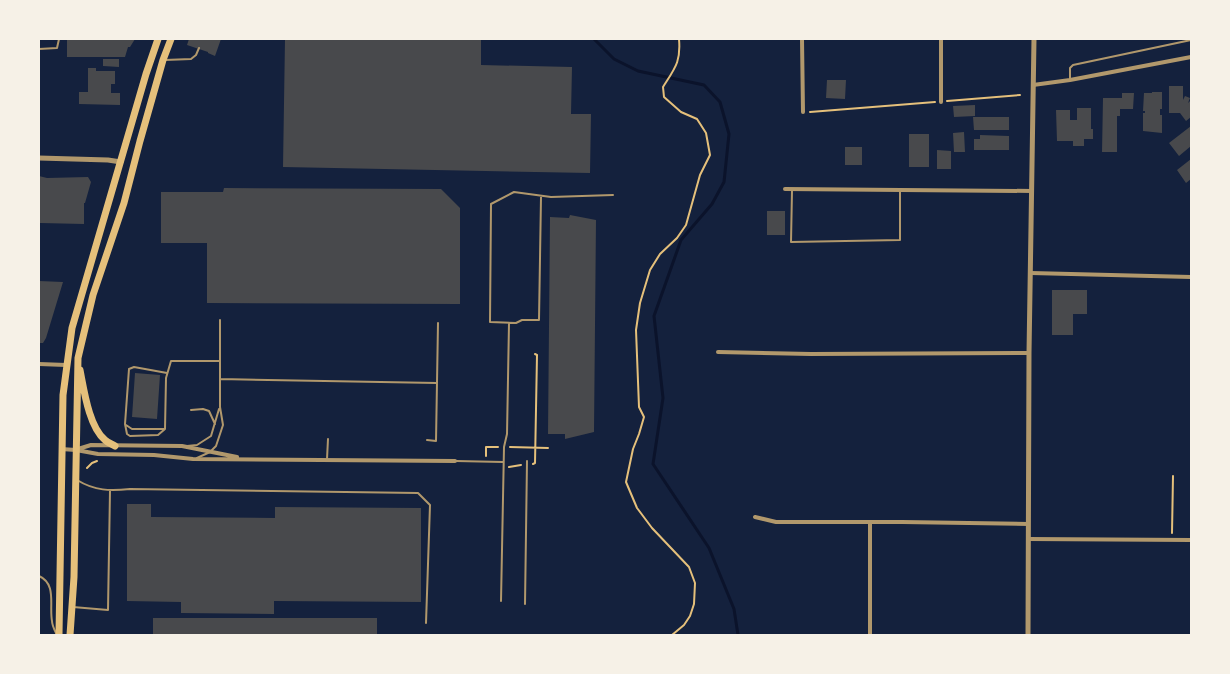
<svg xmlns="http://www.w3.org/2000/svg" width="1230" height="674" font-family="Quicksand,sans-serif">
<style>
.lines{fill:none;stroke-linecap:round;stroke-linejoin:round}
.stream{stroke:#0b132b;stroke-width:3}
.building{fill:#48494c}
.path{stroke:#e5c07b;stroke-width:2}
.service{stroke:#b1986c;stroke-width:2}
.minor{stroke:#b1986c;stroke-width:4}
.tertiary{stroke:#b1986c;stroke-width:5}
.trunk{stroke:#e5c07b;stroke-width:7}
</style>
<rect width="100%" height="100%" fill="#14213d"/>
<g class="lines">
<path class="stream" d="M594 39 614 59 638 71 704 85 720 102 729 134 724 182 712 204 681 240 654 316 663 398 653 464 709 548 734 609 738 635"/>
</g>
<path class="building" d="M67 39H135L130 47H128L125 57H67Z
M189 39H221L215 56 208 53V52L187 45Z
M285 39 481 40V65L572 67 571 114H591L590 173 283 167Z
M103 59H119V67L103 66Z
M88 68H96V71H115V84H111V93H120V105L79 104V92H88Z
M827 80H846L845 99 826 98Z
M1169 86H1183V100L1185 96 1190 98 1188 103 1191 100V117L1186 121 1180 113H1169Z
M1152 92H1162V109H1160V115H1162V133L1143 131V113H1145V111H1143L1144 93H1152Z
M1122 93H1134L1133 109H1120V116H1117V152H1102L1103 98H1122Z
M975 105V116L954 117 953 106Z
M1077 108H1091V129H1093V139H1084V146H1073V141H1057L1056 110H1070V120H1077Z
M973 117H1009V130H974Z
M1191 126V146L1179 156 1169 143Z
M964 132 965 152H954L953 133Z
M909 134H929V167H909Z
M980 135 1009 136V150H974V139H980Z
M845 147H862V165H845Z
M937 150 951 151V169H937Z
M1191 159V179L1186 183 1177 170Z
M39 176 47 178 88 177 91 182 85 203H73H84V224L40 223Z
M224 188 441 189 460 208V304L207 303V243H161V192H223Z
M767 211H785V235H767Z
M570 215 596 220 594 432 565 439V434H548L550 217 569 218Z
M39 281 63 282 46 338 43 343H39Z
M1052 290H1087V314H1073V335H1052Z
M135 373 160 375 157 419 132 417Z
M127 504H151V517L275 518V507L421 508V602L274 601V614L181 613V602L127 601Z
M153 618H377V635H153Z"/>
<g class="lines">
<path class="path" d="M947 101 1020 95
M810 112 935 102
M510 447 548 448
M486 456V447H498
M533 464 535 463 537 355 535 354
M509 467 521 465
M87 468 92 463 97 461
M1172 533 1173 476
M672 635 684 625 690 616 694 604 695 583 689 567 652 528 637 508 626 482 633 449 639 434 644 417 639 407 636 330 640 303 650 270 660 254 677 238 686 225 700 175 710 155 706 133 697 119 681 112 664 97 663 87C675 68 681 62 679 39"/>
<path class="service" d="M39 49 57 48 59 39
M165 60 191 59 196 55 199 48
M1070 80V68L1073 65 1191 40
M792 191 791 242 900 240V191
M541 197 539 320H522L516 323 490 322 491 204 514 192 551 197 613 195
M167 373 134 367 129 369 125 424 127 434 130 436 158 435 165 429 166 378 171 361H220
M220 379 437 383
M191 410 203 409 209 411 215 424
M126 425 132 429H165
M427 440 436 441 438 323
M187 446 197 445 211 436 219 409
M197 458 210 452 216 446 223 425 220 407V320
M327 459 328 439
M456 461 503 462
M77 480C95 491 110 491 130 489L418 493 430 505 426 623
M39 576C57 584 49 605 52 621 52 625 54 629 56 633
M501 601 504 447 507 434 509 323
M525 604 527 461
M73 607 108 610 110 491"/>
<path class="minor" d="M802 39 803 112
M1033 85 1070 80 1191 57
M941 102V39
M785 189 1032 191
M1031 273 1191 277
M718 352 811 354 1029 353
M39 364 66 365
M61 449 76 450 98 454 154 455 193 459 455 461
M78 449 91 445 182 446 237 457
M755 517 776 522H902L1028 524
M870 522V635
M1028 539 1191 540"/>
<path class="tertiary" d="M39 158 108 160 121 162
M1028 635 1029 353 1034 39"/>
<path class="trunk" d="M80 370C84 390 89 427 105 440 108 443 112 444 115 446
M59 635 63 395 72 328 146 74 158 39
M70 635 74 577 78 358 93 295 124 203 140 141 163 60 171 39"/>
</g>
<rect width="1230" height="674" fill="none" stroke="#f6f1e7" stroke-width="80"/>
</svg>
